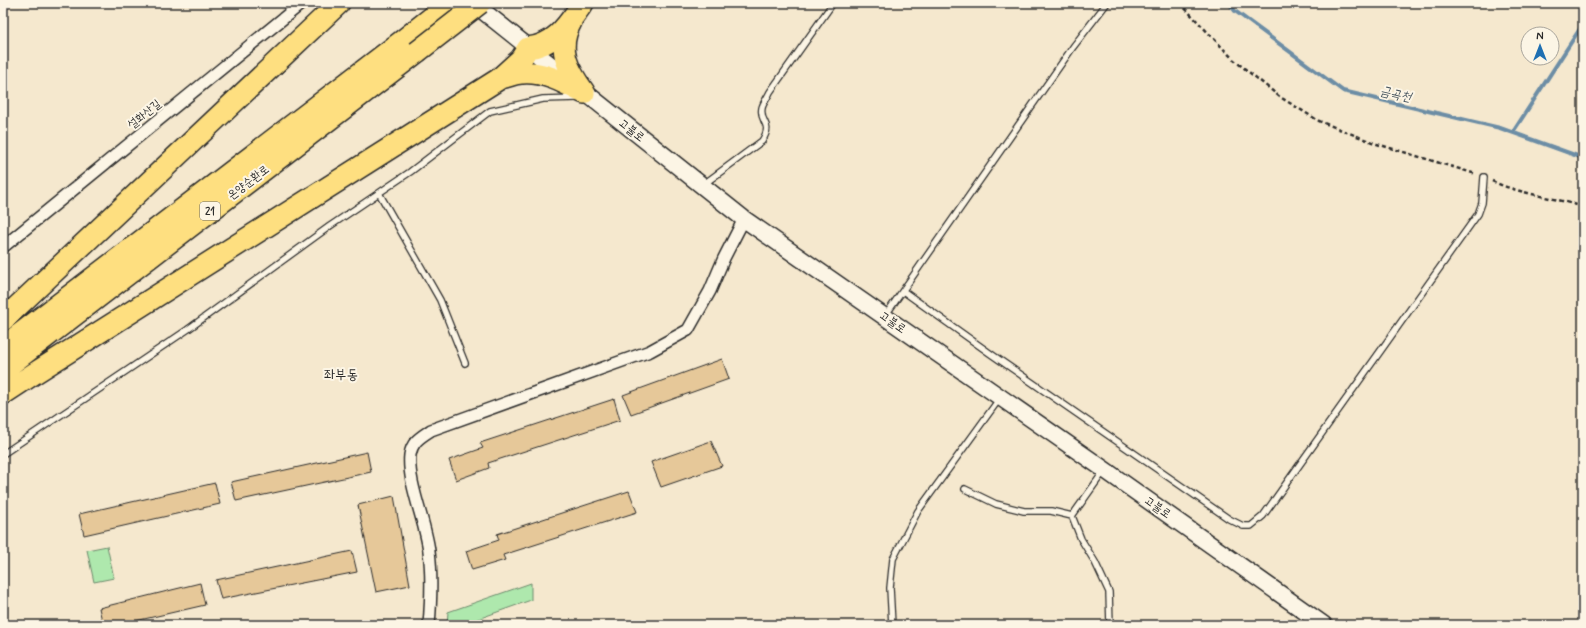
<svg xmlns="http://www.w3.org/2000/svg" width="1586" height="628" font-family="Mynerve,'Poor Story',sans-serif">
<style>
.green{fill:#aee8ad;stroke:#6c8a6c}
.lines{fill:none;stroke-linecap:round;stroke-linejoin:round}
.stream{stroke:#6c8da5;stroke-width:4}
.building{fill:#e6c899;stroke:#2b2b2b}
.lane-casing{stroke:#2b2b2b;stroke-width:8}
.street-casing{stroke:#2b2b2b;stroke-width:14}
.secondary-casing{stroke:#2b2b2b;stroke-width:19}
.highway-casing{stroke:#2b2b2b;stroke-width:24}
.path{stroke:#2b2b2b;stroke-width:2.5;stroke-dasharray:4 3;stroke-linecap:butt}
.lane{stroke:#fcf5e5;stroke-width:5.5}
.street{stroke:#fcf5e5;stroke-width:11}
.secondary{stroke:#fcf5e5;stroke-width:16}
.highway{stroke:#fedf80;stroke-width:21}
.highway-bridge-casing{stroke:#2b2b2b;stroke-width:24;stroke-linecap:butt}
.highway-bridge{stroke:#fedf80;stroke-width:21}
.labels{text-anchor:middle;stroke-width:4;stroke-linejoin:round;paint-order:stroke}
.shield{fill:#fcf5e5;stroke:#6a6863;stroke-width:1}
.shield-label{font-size:11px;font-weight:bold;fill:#2b2b2b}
.street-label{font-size:12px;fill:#2b2b2b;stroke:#fcf5e5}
.water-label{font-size:13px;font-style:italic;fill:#46545e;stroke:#fcf5e5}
.quarter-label{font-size:14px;fill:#2b2b2b;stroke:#fcf5e5}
</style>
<rect width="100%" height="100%" fill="#f5e8ce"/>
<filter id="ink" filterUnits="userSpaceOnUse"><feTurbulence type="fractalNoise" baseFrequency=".025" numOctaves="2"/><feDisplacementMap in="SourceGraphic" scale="8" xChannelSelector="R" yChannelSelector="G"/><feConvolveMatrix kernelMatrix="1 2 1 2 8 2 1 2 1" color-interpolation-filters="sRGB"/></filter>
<g filter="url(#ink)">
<path class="green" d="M107 546 114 578 94 582 87 550Z
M531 583V600L461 625H447L448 612Z"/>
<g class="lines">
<path class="stream" d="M1229 3 1235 11 1343 91 1500 128 1583 158
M1513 132 1583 24"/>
</g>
<path class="building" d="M722 359 729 379 631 414 623 395Z
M614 399 620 420 488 463 489 468 456 480 449 460 483 448 480 443Z
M711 441 722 466 661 487 651 462Z
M367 452 371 472 236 501 231 482Z
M215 483 220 504 84 535 79 514Z
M629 491 637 512 503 555 505 560 472 570 466 551 499 540 497 534Z
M394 496 410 585 376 592 358 505Z
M352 551 357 572 221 599 216 580Z
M200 583 205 605 118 625H103L99 608Z"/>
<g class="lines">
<g class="lane-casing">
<path id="lane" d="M704 184 762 141C774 122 759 124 762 108 763 103 768 97 770 92L833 3
M379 193 440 300 465 363
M903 291 991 354 1229 519 1243 526H1251L1263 516 1478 214 1482 203 1484 177
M885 316 1073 47 1107 3
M3 454 187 330 330 226 410 172 490 111 543 99 578 98
M965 489 996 504 1024 511H1051L1072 516 1081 539 1095 562 1109 592 1110 625
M1072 516 1104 471
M892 625 890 588 893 559 918 511 1000 398"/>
</g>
<g class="street-casing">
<path id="street" d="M3 247 302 3
M429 625C431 601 432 575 429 551 426 523 407 482 410 455 412 441 421 437 431 430L650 351 688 330 710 291 724 258 744 219"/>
</g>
<g class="secondary-casing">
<path id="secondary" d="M473 3 744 219 1105 470 1324 625"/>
</g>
<g class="highway-casing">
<path id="highway" d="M571 22C556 49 568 70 584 92
M500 78C507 77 515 73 522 73 544 71 565 83 584 93
M3 320 339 3
M3 347 402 41 450 3
M3 370 417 52
M3 394 35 373 499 79 521 59 528 48C556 45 568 24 583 3"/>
</g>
<path class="path" d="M1180 3 1234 60 1280 97 1319 121 1377 144 1476 174
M1492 181C1519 194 1554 197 1583 207"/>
<use href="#lane" class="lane"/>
<use href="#street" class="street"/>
<use href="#secondary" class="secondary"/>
<use href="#highway" class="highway"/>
<g class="highway-bridge-casing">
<path id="highway-bridge" d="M417 52 480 3"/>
</g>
<use href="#highway-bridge" class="highway-bridge"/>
</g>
</g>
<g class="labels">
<rect class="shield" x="200" y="202" width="20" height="18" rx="3"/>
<g class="shield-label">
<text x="210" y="215">21</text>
</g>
<g class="street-label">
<text transform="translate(144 114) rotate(-39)" y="4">설화산길</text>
<text transform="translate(632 130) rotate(38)" y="4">고불로</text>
<text transform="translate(248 182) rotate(-37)" y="4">온양순환로</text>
<text transform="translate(893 322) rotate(35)" y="4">고불로</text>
<text transform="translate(1158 507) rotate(35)" y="4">고불로</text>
</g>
<g class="water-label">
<text transform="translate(1396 93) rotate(13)" y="5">금곡천</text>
</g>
<g class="quarter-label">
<text x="341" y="379">좌부동</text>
</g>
</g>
<rect width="1586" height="628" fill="none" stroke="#fcf5e5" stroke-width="16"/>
<rect x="8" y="8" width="1570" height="612" fill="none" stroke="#2b2b2b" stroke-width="1.5" filter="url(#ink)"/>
<g transform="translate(1540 46)"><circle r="19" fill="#fcf5e5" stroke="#a8a49b"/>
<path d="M0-3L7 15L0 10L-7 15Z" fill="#1f6fb2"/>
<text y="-6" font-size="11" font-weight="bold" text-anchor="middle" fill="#2b2b2b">N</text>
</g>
</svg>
